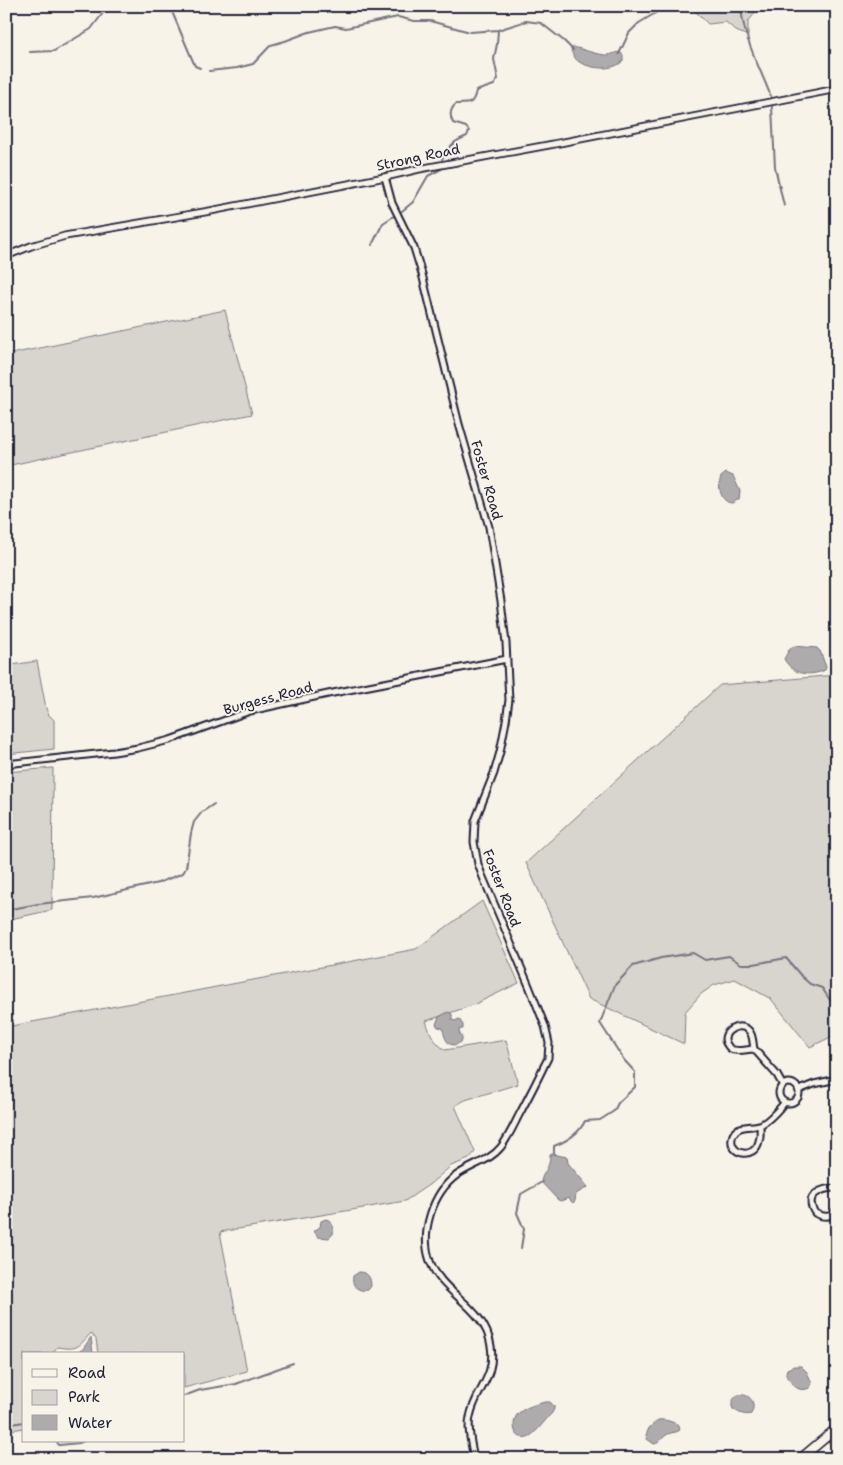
<svg xmlns="http://www.w3.org/2000/svg" width="843" height="1465" font-family="'Shantell Sans',sans-serif">
<style>
.green{fill:#d8d5cf;stroke:#7d7c85}
.water{fill:#aeabad;stroke:#76747f}
.lines{fill:none;stroke-linecap:round;stroke-linejoin:round}
.stream{stroke:#76747f;stroke-width:2}
.minor-casing{stroke:#22223b;stroke-width:9}
.tertiary-casing{stroke:#22223b;stroke-width:9}
.primary-casing{stroke:#22223b;stroke-width:11}
.minor{stroke:#f7f3e8;stroke-width:5}
.tertiary{stroke:#f7f3e8;stroke-width:5.5}
.primary{stroke:#f7f3e8;stroke-width:8}
.labels{text-anchor:middle;stroke-width:4;stroke-linejoin:round;paint-order:stroke}
.street-label{font-size:14px;fill:#22223b;stroke:#f7f3e8}
</style>
<rect width="100%" height="100%" fill="#f7f3e8"/>
<filter id="ink" filterUnits="userSpaceOnUse"><feTurbulence type="fractalNoise" baseFrequency=".02" numOctaves="2"/><feDisplacementMap in="SourceGraphic" scale="10" xChannelSelector="R" yChannelSelector="G"/><feConvolveMatrix kernelMatrix="1 2 1 2 8 2 1 2 1" color-interpolation-filters="sRGB"/></filter>
<g filter="url(#ink)">
<path class="green" d="M690 6H760L748 22V36L736 31 726 22 708 24Z
M225 310 252 414 6 466V355Z
M37 661 46 708 48 714 54 720V749L6 754V666Z
M837 675V1036H833L810 1047 771 999 735 979 714 985 701 994 685 1012 684 1044 589 999 526 863 720 685Z
M53 768 52 910 6 920V772Z
M482 901 519 983 473 1005 426 1021C430 1034 434 1042 445 1050L506 1040 518 1084 465 1100 455 1106 475 1152 469 1159 451 1166 430 1184 405 1201 220 1232 247 1371 184 1388V1354H98L96 1339 91 1333C77 1348 78 1350 57 1347L52 1354H24V1428L6 1431V1027L416 949Z"/>
<path class="water" d="M573 47C583 49 594 54 605 55 610 56 614 52 620 52L623 55V61C613 71 593 69 581 63 576 61 573 55 571 51Z
M726 473 733 476 740 491 739 499 732 503C721 503 717 486 721 477Z
M794 646 817 648 820 651 826 667 825 670C809 677 793 675 784 659L789 650Z
M448 1012 452 1014V1020L455 1021 459 1019 463 1025V1029H460L459 1032 462 1038V1041C450 1051 444 1040 443 1028L438 1027 436 1024 439 1017Z
M552 1154 567 1157 568 1163 588 1187 576 1194 575 1201 573 1203 568 1198 561 1201 558 1200 541 1182C542 1172 550 1170 550 1155Z
M326 1219C332 1220 334 1229 333 1234L329 1238 318 1237 314 1231 320 1227 321 1221Z
M359 1272C368 1272 371 1278 371 1286L368 1290C358 1292 351 1286 353 1276Z
M91 1337 93 1354H75L83 1349Z
M794 1366H801L807 1372 812 1383 810 1388C799 1392 796 1388 789 1380 786 1376 785 1375 787 1369Z
M738 1395C750 1393 757 1403 751 1414 745 1416 739 1413 733 1409 730 1404 733 1398 738 1395Z
M545 1402H550L554 1406V1409L552 1413C546 1419 537 1432 530 1436 512 1444 510 1418 520 1412 526 1407 537 1404 545 1402Z
M658 1420C666 1419 672 1422 679 1425L680 1430C676 1433 672 1432 668 1434 662 1437 661 1443 654 1444L647 1439 646 1435 649 1428Z"/>
<g class="lines">
<path class="stream" d="M741 6C743 39 760 67 771 97
M30 52 54 51 91 29 103 13 105 6 170 7 195 66 200 68
M619 54 629 33 639 23 667 6
M209 71 237 68 253 64 271 45 285 41 309 32 335 26 346 28 398 17 414 21H430L470 32 498 30 526 21 541 23 564 41 573 50
M772 107 775 167 784 206
M442 159C448 147 454 141 467 136L469 131 466 127 453 123C449 115 450 109 456 104 469 104 473 105 476 91L494 85 498 79 494 59 497 44 498 30
M402 211 413 202 428 176 443 168
M372 245 383 223 394 216
M6 910 38 904 93 898 158 883 183 873 186 868 191 833 194 822 202 812 214 804
M554 1154V1146C567 1141 579 1134 585 1121L600 1120 614 1111 618 1103 635 1087V1072L624 1060 600 1023 615 985 633 966 661 958 693 953 705 960 729 956 741 964H754L786 958 802 977 810 984 822 988 830 1000 837 1002
M521 1248 524 1229 517 1213 521 1194 542 1182
M184 1396 200 1390 236 1384 293 1363
M6 1425 24 1422
M56 1441 59 1445 79 1443 83 1441"/>
<g class="minor-casing">
<path id="minor" d="M385 177 392 203 414 248 422 274 459 424 489 527 501 601 506 643 509 700 506 721 500 752 494 773 475 821 474 842 478 864 482 875 529 986 545 1026 549 1043 548 1058 544 1066C536 1083 527 1100 518 1117 513 1127 508 1138 501 1147 490 1161 471 1165 457 1175 432 1193 420 1233 430 1261 442 1295 485 1306 491 1346 496 1378 475 1390 470 1417 467 1430 472 1446 474 1459
M6 764 114 752 138 748 170 740 250 711 328 694 507 659
M754 1049C753 1044 753 1038 751 1034 744 1018 716 1032 728 1046 729 1048 732 1050 734 1050 741 1052 747 1049 754 1049L777 1075 782 1084
M779 1093a10 10 0 1 1 20 0a10 10 0 1 1-20 0Z
M799 1090 814 1084 837 1079
M760 1125C760 1130 761 1136 759 1141 755 1160 729 1155 732 1138 736 1122 752 1129 762 1124 771 1119 778 1110 785 1102
M837 1188C821 1188 803 1195 815 1213 824 1218 833 1218 837 1208"/>
</g>
<g class="tertiary-casing">
<path id="tertiary" d="M6 256 31 246 65 236 210 211 385 177 419 169 554 144 837 89"/>
</g>
<g class="primary-casing">
<path id="primary" d="M800 1459 837 1428"/>
</g>
<use href="#minor" class="minor"/>
<use href="#tertiary" class="tertiary"/>
<use href="#primary" class="primary"/>
</g>
</g>
<g class="labels">
<g class="street-label">
<text transform="translate(418 157) rotate(-12)" y="5">Strong Road</text>
<text transform="translate(487 480) rotate(74)" y="5">Foster Road</text>
<text transform="translate(268 698) rotate(-15)" y="5">Burgess Road</text>
<text transform="translate(502 888) rotate(69)" y="5">Foster Road</text>
</g>
</g>
<rect width="843" height="1465" fill="none" stroke="#f7f3e8" stroke-width="25"/>
<rect x="12" y="12" width="818" height="1440" fill="none" stroke="#22223b" stroke-width="2" filter="url(#ink)"/>
<rect x="22" y="1352" width="162" height="90" fill="#f7f3e8" stroke="#a29fa3"/>
<rect x="32" y="1369" width="25" height="8" fill="#f7f3e8" stroke="#a29fa3"/>
<text x="68" y="1378" font-size="15" fill="#22223b">Road</text>
<rect x="32" y="1390" width="25" height="15" fill="#d8d5cf" stroke="#a29fa3"/>
<text x="68" y="1402" font-size="15" fill="#22223b">Park</text>
<rect x="32" y="1415" width="25" height="15" fill="#aeabad" stroke="#a29fa3"/>
<text x="68" y="1428" font-size="15" fill="#22223b">Water</text>
</svg>
